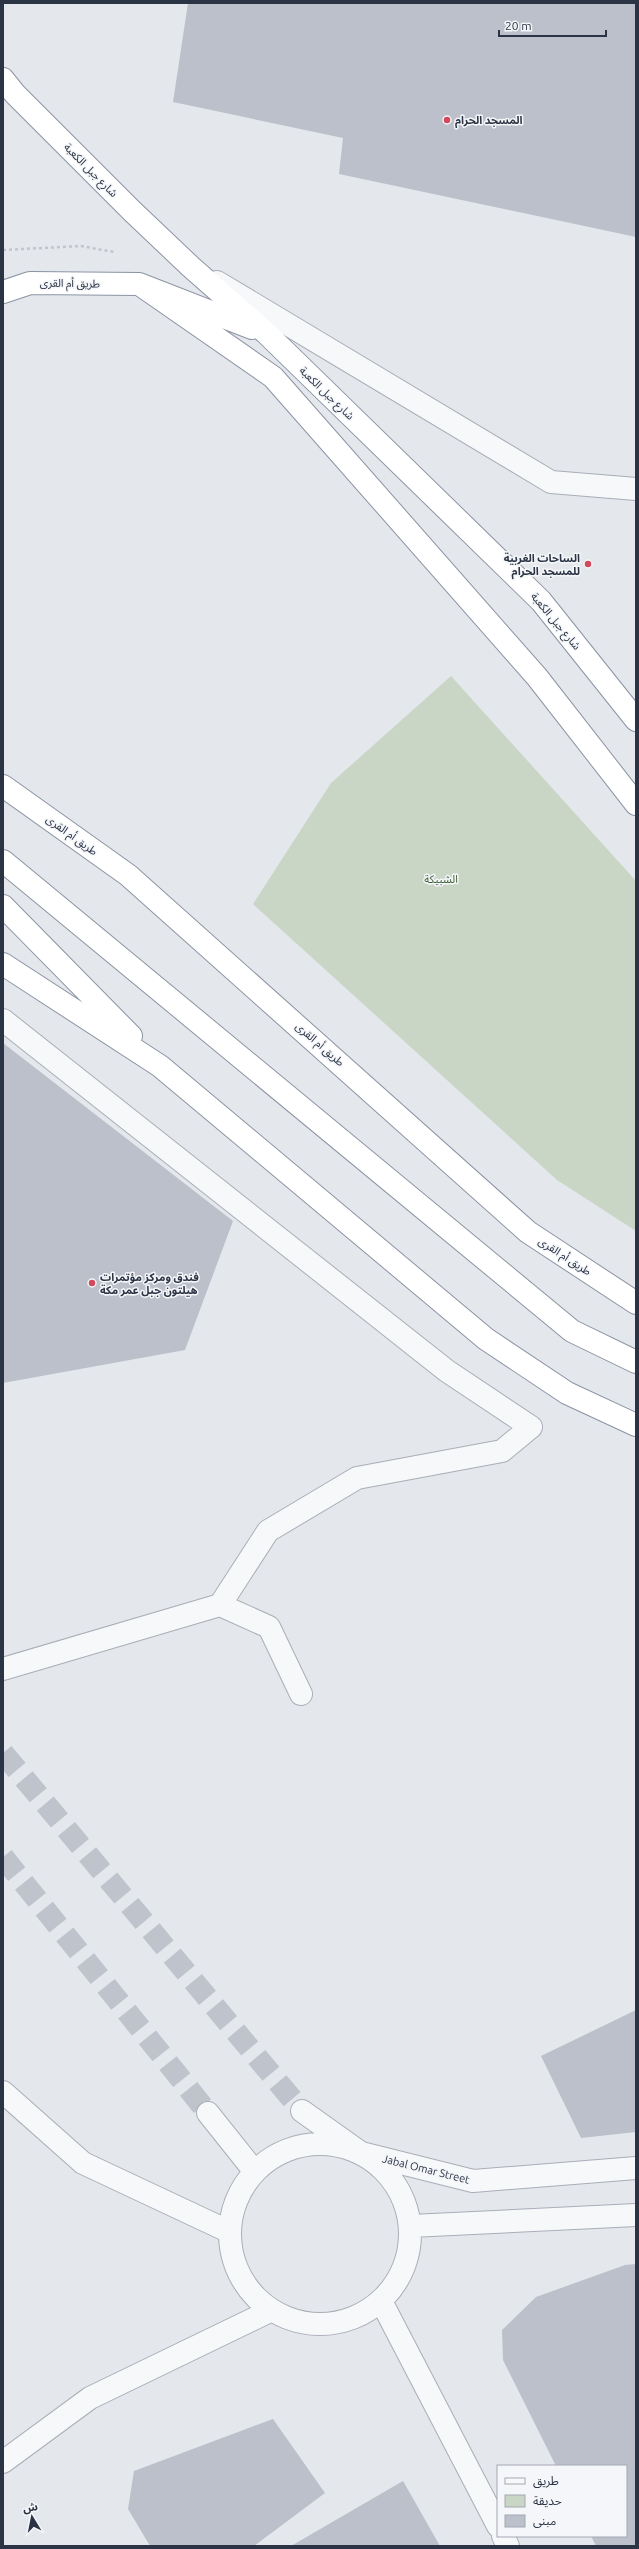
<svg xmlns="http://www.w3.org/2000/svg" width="639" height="2549" font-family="Ubuntu,'Noto Sans Arabic',sans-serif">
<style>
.green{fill:#c9d6c5}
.building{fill:#bbc0ca}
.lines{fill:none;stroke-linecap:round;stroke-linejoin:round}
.street-tunnel{stroke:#bfc3cb;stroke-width:22;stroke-dasharray:22 11;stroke-linecap:butt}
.street-casing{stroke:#a9aeb7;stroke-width:24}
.highway-casing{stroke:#8b94a3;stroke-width:24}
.path{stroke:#c2c5cb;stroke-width:2.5;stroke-dasharray:3 3;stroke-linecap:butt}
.street{stroke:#f7f8fa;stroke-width:22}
.highway{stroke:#fff;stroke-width:22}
.poi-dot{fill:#d1495b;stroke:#f4f6f9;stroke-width:1.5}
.labels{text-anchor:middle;stroke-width:3;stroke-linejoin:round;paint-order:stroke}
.poi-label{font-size:11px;font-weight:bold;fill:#2b3445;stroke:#f4f6f9;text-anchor:start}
.street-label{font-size:11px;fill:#2b3445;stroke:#f4f6f9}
.park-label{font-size:11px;fill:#3f6138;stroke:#f4f6f9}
</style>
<rect width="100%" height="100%" fill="#e4e7ec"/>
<path class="green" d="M451 676 636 881V1231L557 1180 253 904 331 783Z"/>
<path class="building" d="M188 3H636V237L339 174 343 138 173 102Z
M3 1043 233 1221 185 1350 3 1383Z
M636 2010V2132L581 2138 541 2056Z
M636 2264V2546H596L591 2536H626V2466H556L503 2360 502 2330 536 2297 625 2265Z
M273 2419 325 2493 254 2546H150L128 2509 134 2471Z
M403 2481 440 2546H291Z"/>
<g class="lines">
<path class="street-tunnel" d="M3 1753 302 2111
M3 1857 208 2113"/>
<g class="street-casing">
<path id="street" d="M217 282 551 482 636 489
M3 1020 447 1371 531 1427 502 1451 357 1478 268 1531 220 1605 269 1627 301 1694
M3 1669 220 1605
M3 2092 83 2163 230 2232
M302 2111 361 2153 473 2181 636 2168
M208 2113 255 2172
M230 2234a90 90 0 1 1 180 0a90 90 0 1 1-180 0Z
M411 2226 636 2215
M381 2301 498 2526
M3 2462 90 2398 272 2310
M503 2536 508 2546"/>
</g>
<g class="highway-casing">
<path id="highway" d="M3 79 15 94 132 211 191 267 266 333 541 601 636 720
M139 284 273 377 537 677 636 804
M3 292 30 283 139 284 252 328
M3 786 128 875 528 1232 636 1303
M3 861 572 1331 636 1362
M3 906 131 1036
M3 964 160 1066 486 1339 567 1393 636 1425"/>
</g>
<path class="path" d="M3 250 81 246 114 252"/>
<use href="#street" class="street"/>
<use href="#highway" class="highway"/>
</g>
<g class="poi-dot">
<circle cx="447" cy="120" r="4"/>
<circle cx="588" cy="564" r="4"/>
<circle cx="92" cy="1283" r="4"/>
</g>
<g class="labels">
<g class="poi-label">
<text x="455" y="124">المسجد الحرام</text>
<text x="580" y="562" text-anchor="end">الساحات الغربية<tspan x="580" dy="13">للمسجد الحرام</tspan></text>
<text x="100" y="1281">فندق ومركز مؤتمرات<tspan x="100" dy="13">هيلتون جبل عمر مكة</tspan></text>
</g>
<g class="street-label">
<text transform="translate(91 170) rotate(45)" y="4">شارع جبل الكعبة</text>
<text transform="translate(70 283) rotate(1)" y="4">طريق أم القرى</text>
<text transform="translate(327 393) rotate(44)" y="4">شارع جبل الكعبة</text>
<text transform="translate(556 621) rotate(50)" y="4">شارع جبل الكعبة</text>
<text transform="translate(72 835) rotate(36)" y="4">طريق أم القرى</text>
<text transform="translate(320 1044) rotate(41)" y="4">طريق أم القرى</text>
<text transform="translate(565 1256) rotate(33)" y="4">طريق أم القرى</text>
<text transform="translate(426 2169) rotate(14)" y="4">Jabal Omar Street</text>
</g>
<g class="park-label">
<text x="441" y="883">الشبيكة</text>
</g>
</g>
<rect width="639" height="2549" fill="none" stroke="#2b3445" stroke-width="8"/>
<rect x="497" y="2465" width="130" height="72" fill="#f4f6f9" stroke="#a4a8b1"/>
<rect x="505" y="2478" width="20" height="6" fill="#f7f8fa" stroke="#a4a8b1"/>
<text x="533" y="2485" font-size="12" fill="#2b3445">طريق</text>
<rect x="505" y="2495" width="20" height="12" fill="#c9d6c5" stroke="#a4a8b1"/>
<text x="533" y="2505" font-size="12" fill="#2b3445">حديقة</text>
<rect x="505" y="2515" width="20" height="12" fill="#bbc0ca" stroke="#a4a8b1"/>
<text x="533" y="2525" font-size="12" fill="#2b3445">مبنى</text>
<g transform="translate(32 2517) rotate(350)" stroke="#f4f6f9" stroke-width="3" paint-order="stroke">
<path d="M0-3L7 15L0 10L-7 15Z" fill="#2b3445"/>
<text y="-6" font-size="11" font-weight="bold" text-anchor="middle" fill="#2b3445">ش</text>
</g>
<path d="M499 30v6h107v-6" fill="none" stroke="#2b3445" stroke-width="2"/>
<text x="505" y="30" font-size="12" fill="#2b3445" stroke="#f4f6f9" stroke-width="3" paint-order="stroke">20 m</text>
</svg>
